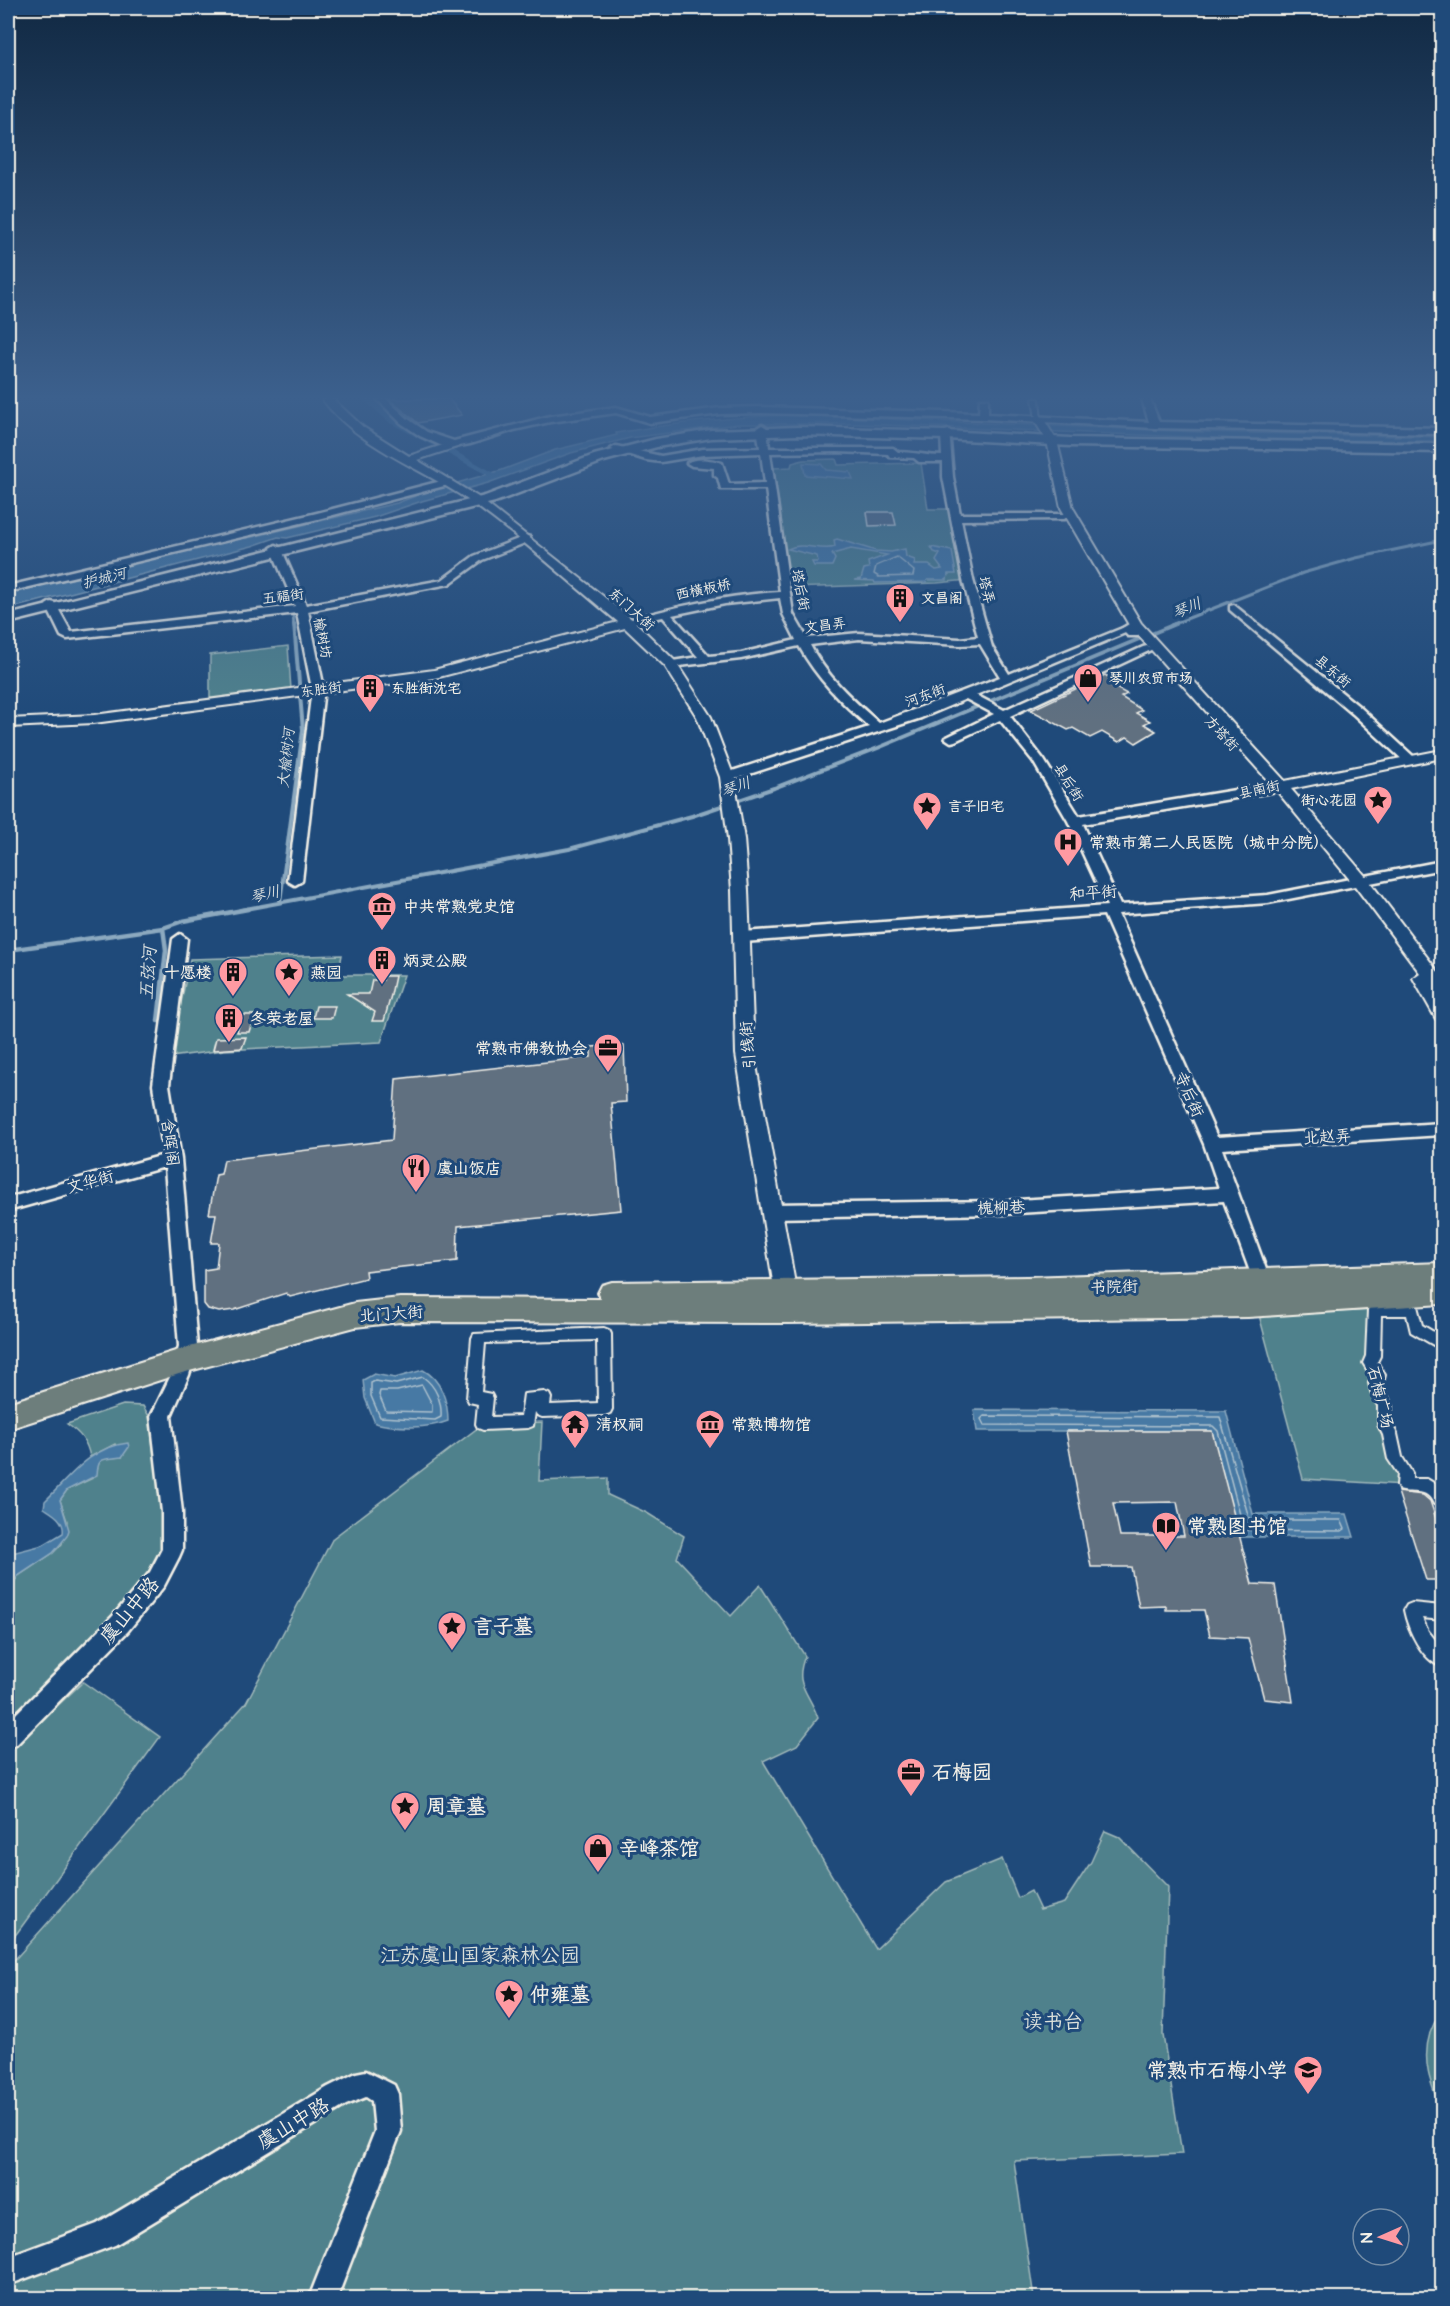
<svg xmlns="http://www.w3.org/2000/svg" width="1450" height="2306" font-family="'Architects Daughter','LXGW WenKai TC',sans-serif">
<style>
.green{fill:#50818c;stroke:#a2b9ba;stroke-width:1.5}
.water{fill:#4679a4;stroke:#8ca9bf;stroke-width:1.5}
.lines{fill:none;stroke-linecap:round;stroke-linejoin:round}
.shore{stroke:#aec1cd;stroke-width:1.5}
.stream-far2{stroke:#8ca9bf;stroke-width:3}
.stream-far1{stroke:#8ca9bf;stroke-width:4}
.stream{stroke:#8ca9bf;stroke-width:4.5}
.canal{fill:#4679a4;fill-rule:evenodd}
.building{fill:#606f80;stroke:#f4f1e8;stroke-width:1.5;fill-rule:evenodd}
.pedestrian-casing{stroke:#f4f1e8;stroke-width:4}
.minor-casing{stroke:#f4f1e8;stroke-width:5}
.tertiary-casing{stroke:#f4f1e8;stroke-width:4}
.secondary-casing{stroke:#f4f1e8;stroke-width:5}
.primary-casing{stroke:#f4f1e8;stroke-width:4}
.pedestrian{fill:#1f4a7a;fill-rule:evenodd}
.minor{fill:#1f4a7a;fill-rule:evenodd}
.tertiary{fill:#1f4a7a;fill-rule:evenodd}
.secondary{fill:#1f4a7a;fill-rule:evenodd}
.primary{fill:#6d7e7c;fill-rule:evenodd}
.labels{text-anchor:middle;stroke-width:6;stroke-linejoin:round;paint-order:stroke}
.far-street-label{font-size:14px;fill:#f4f1e8;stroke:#1f4a7a}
.far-poi-label{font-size:14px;font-weight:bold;fill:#f4f1e8;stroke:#1f4a7a;text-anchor:start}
.far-water-label{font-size:15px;font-style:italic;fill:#dadfde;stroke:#1f4a7a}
.poi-label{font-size:16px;font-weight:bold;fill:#f4f1e8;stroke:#1f4a7a;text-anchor:start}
.street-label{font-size:16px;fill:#f4f1e8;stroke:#1f4a7a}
.water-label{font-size:18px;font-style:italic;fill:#dadfde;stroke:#1f4a7a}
.near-poi-label{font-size:20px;font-weight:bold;fill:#f4f1e8;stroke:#1f4a7a;text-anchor:start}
.near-street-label{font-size:20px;fill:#f4f1e8;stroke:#1f4a7a}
.near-park-label{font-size:20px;fill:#dbe0da;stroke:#1f4a7a}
</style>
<rect width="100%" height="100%" fill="#1f4a7a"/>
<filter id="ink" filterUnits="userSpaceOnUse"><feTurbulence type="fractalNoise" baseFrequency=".0167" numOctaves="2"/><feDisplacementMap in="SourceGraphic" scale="12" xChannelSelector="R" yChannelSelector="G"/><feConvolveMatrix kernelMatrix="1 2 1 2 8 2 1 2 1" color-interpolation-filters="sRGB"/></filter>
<g filter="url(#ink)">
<path class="green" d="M836 459 838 465 921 463 928 509H955L968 580 937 583 789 588 774 468 791 467 792 463 803 460Z
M288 646 291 690 210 700V655Z
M342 955 338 975H404L381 1042 224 1050 170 1057 190 959Z
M1375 1310 1373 1356 1404 1485 1303 1479 1259 1315Z
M123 1405 143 1406 149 1416 165 1540 164 1554 148 1580 8 1725V1591L18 1576 53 1553 62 1544 67 1521 60 1500 67 1490 93 1478 99 1462 104 1458 122 1457 115 1444 90 1457C87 1441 80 1433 67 1424Z
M542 1422 539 1481 608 1478V1495L647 1513 684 1536 677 1558 731 1616 760 1585 805 1656C793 1686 809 1691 818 1718L797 1745 763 1761 876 1949 946 1882 1002 1859 1018 1898 1031 1891 1040 1910 1064 1903 1091 1862 1105 1831 1119 1837 1168 1887 1163 2035 1182 2154 1014 2161 1034 2298H8V1967L246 1703 333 1538 483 1424Z
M83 1682 160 1737 17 1933 8 1943V1752Z
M1442 2013V2112C1431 2085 1421 2062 1430 2033 1434 2024 1435 2019 1442 2013Z"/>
<path class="water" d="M789 415 1199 432 1442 437V441L1266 440 856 424H738L630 438 571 453 488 483 422 501 375 517 287 538 278 537 252 546 8 609V592L94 574 209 544 252 537 397 503 426 492 502 470 555 450 617 435 616 433C674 423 730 417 789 415Z
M803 463 821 464 826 470 850 472 853 479 805 475Z
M837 539 876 551 891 552 905 549 906 557 915 560 914 565H929L936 570 942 569 936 561 940 554 934 552 931 547 952 551 956 574H948L947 580H928L927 582 875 583 874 581 854 580 861 579 864 569 869 568 868 562 887 555 851 549 832 554 835 559 832 566H814L812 562H818L817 556 788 549C803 541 821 552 835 547L834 540Z
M423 1370C441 1379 448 1402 448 1421 428 1429 396 1428 375 1423L365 1398 363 1380 374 1374 395 1378Z
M974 1410 1226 1411 1253 1514H1347L1354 1537H1239L1212 1431H977Z
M128 1443 129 1447 122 1457C104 1460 98 1455 97 1475L67 1490 60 1500 69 1530 67 1536 53 1553 18 1576 8 1591V1554L43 1545 63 1533C65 1520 53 1514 44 1508L45 1501C70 1477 90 1447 128 1443Z"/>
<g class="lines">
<path class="shore" d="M897 557 914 571 913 576 879 577 874 574 876 566Z
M423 1377C436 1386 442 1402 441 1417L435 1420 380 1417 371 1396V1383L375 1381 396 1384Z
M422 1385 432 1404V1412L386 1411 379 1395 380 1391H397Z
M984 1416 1220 1417 1249 1518 1255 1520H1341L1345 1529 1342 1531 1244 1530 1218 1431 1213 1426 984 1425 981 1419Z"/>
<path class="stream-far2" d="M293 616 294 625
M1171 625 1303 573 1356 558 1442 540"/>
<path class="stream-far1" d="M280 902 303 730 294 624
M240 910 569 849 692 816 774 788 878 748 1175 624"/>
<path class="stream" d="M8 950 163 928 183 921 248 909
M158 1021 166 950 163 928"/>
<path class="canal" d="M363 399H372L396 419 500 476 493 478 390 423Z"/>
</g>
<path class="building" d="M389 399H449L462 415 418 423Z
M867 512H893L896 525 869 526Z
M1105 675 1118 683 1112 686 1127 694 1121 697 1142 710 1136 713 1150 721 1144 724 1156 731 1136 743 1127 737 1119 742 1102 732 1090 738 1073 728 1068 730 1031 710Z
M383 976H395L391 995 384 1021H372L375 1012 347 994H369L372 980H383Z
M316 1006H335L332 1018H313Z
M242 1015H254L249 1032H237Z
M246 1037 242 1048 213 1050 216 1038Z
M624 1045 626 1102 611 1103 621 1210 458 1226 457 1261 365 1271 366 1278 290 1297 286 1293 234 1310 219 1312 208 1309 204 1304V1270L216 1268 219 1243H211L216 1214H209L216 1175 221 1174 224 1160 392 1140 396 1079 591 1057V1047Z
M1066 1431H1212L1252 1584 1275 1585 1293 1702 1264 1699 1248 1638 1210 1636 1204 1610H1166V1606L1139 1607 1131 1567H1091ZM1177 1502 1184 1536H1120L1113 1503Z
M1398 1492 1423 1495 1430 1501 1443 1539V1580H1426Z"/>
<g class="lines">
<g class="pedestrian-casing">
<path id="pedestrian" d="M1033 399H1039L1041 421 1036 420Z
M1375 1305 1417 1306 1422 1325 1442 1337V1350L1411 1332 1407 1315H1381L1380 1356 1377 1362 1385 1375 1383 1383 1386 1393 1392 1405V1424L1397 1434 1402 1457 1412 1473V1479H1427L1442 1488V1506L1434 1504C1426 1486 1414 1495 1399 1490L1397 1485 1398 1474 1388 1459 1383 1435 1378 1425V1406L1372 1395 1369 1383 1371 1376 1363 1363 1366 1356 1368 1310 1370 1306Z
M604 1328 609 1330 611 1334 612 1409 610 1413 605 1415 542 1417 537 1415 535 1412 533 1426 528 1428 483 1430 478 1428 476 1424 478 1404 469 1402 467 1398 472 1338 474 1334ZM597 1340 598 1403 550 1405 551 1398 549 1394 544 1392 524 1394 521 1416 491 1417 493 1398 491 1394 481 1392 485 1343Z
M1412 1603 1442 1606V1620L1422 1618 1428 1631 1442 1648V1667C1422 1660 1408 1630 1404 1610L1407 1605Z"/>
</g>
<g class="minor-casing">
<path id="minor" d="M377 399H386L408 419 427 432 454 441 550 416 616 407 650 417 720 408 761 407 979 413 980 399H988V414L1149 422 1142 399H1150L1159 422 1442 428V434L1155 428 983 419 761 413 720 414 650 423 616 413 550 422 514 430 470 444 454 447 440 445 420 436 401 423Z
M762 425 767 428 769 448H893L898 452C915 452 926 456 942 456L941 432 949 430 953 477 960 514H1068L1069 516 1064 519 961 520 973 580 992 647 1009 674 1125 627 1129 626 1135 629 976 695 1004 710 1143 647 1147 646 1153 649 1010 716 1044 760 1079 816 1271 784 1276 785 1277 788 1276 791 1271 792 1083 824 1120 905 1268 895 1442 861V869L1268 903 1118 914 1217 1137 1442 1123V1135L1222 1149 1271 1283 1268 1288 1262 1290 1256 1288 1224 1201 1002 1214 772 1218 766 1216 763 1211 766 1206 772 1204 1002 1201 1219 1188 1204 1144 1104 915 743 942 736 937 743 932 1107 906 1068 821 1033 761 1000 720 955 741 951 742 945 738 994 714 966 699 921 718 731 780H723L721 777 723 774 869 727C841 702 817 679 799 646L741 659 670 667 666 666V662L698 657 663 617 624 625V621C675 607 726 595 780 592L766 489H721L718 478 714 475V468L692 466 687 463C696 457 713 460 722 463L729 484 765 483 761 453 703 455 661 462 646 460 611 449 616 446 661 456 703 449 760 448 757 428ZM838 452 888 454 890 457 914 458 919 462H943V477L963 580 978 637 960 639 859 633 807 638 793 614 770 453ZM780 598 783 614 796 640 741 653 709 656 672 615 725 604ZM859 639 960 645 980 644 1000 677 879 723C852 699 827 677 810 645Z
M449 479 452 480V484L318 519 8 592V586L317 513Z
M526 536 530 537V541L482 560 449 584 308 611 324 689 302 881 295 885 288 881 312 689 297 613 67 639 61 636 46 605 51 602 55 603 71 632 295 606 271 548 276 545 281 548 306 605 442 580 474 556Z
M1234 605 1361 708 1414 757 1416 760 1414 763H1406L1353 714 1230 610V606Z
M180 934 187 939 169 1085 181 1159 197 1346 189 1375 171 1416 182 1512V1550L179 1557 164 1586 128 1631 16 1745 8 1748V1722L112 1617 150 1572 162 1549V1512L151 1416 171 1375 179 1346 165 1167 8 1211V1198L164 1155 153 1085 173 939Z
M366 2071 394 2085 398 2094 401 2131 337 2298H309L375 2131 372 2101 366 2097 346 2105 115 2245 8 2285V2257L97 2224 328 2087 356 2073Z"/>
</g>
<g class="tertiary-casing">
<path id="tertiary" d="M322 399H333L363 427 409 456 452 442H460V446L417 460 478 497 633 620 675 661 711 717 734 777 744 839 748 890 754 1054 799 1306 796 1312 788 1315 780 1312 777 1306 736 1054 732 890 728 839 720 777 697 717 665 666 625 628 435 678 94 723 8 727V719L94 715 434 670 618 622C569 582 520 536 468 500 420 467 358 447 322 399Z
M1039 417 1043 418 1057 441 1073 508 1141 623 1285 781 1442 750V758L1291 789 1367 878 1442 977V995L1440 994 1442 1000V1021L1436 1019 1413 978 1420 973 1355 886 1277 791H1267L1264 788 1271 784 1129 625 1061 508 1047 441 1034 420Z"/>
</g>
<g class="secondary-casing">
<path id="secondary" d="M798 427 946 431 1070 438 1442 444V452L1070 446 946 439 798 435 711 438 657 447 604 461 495 502 8 623V615L485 496 594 455 656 439 711 430Z
M1129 624 1134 626 1141 633 1138 636H1128L1121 629Z"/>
</g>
<g class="primary-casing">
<path id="primary" d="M1442 1263V1304L1248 1317 789 1323 400 1322 355 1327 182 1373 8 1429V1403L182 1349 355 1303 400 1298 601 1299 598 1293 602 1285 612 1282 1027 1277Z"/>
</g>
<use href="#pedestrian" class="pedestrian"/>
<use href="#minor" class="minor"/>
<use href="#tertiary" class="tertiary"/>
<use href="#secondary" class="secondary"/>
<use href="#primary" class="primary"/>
</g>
</g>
<linearGradient id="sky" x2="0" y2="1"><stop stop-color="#112943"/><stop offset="0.55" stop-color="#3c608d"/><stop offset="1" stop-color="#3c608d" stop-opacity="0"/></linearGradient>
<rect width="1450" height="722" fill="url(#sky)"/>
<defs>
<g id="building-pin" transform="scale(1.5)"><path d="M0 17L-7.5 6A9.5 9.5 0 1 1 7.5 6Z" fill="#ff9aa2" stroke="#1f4a7a"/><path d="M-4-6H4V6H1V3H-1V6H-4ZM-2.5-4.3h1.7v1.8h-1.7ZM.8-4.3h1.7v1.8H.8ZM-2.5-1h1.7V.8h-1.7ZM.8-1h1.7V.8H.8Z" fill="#111"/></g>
<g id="shop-pin" transform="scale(1.5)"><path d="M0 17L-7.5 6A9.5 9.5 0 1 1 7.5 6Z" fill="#ff9aa2" stroke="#1f4a7a"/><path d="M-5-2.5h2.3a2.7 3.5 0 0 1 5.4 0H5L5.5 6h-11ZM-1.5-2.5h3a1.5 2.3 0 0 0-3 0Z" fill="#111"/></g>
<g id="sight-pin" transform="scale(1.5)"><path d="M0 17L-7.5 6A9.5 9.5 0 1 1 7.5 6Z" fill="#ff9aa2" stroke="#1f4a7a"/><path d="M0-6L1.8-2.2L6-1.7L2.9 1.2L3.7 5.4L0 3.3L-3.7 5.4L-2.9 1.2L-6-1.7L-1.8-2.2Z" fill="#111"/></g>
<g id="hospital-pin" transform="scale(1.5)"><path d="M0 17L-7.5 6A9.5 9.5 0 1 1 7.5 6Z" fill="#ff9aa2" stroke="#1f4a7a"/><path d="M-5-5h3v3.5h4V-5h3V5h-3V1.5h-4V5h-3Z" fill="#111"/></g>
<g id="museum-pin" transform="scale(1.5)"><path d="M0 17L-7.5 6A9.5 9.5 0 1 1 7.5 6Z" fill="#ff9aa2" stroke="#1f4a7a"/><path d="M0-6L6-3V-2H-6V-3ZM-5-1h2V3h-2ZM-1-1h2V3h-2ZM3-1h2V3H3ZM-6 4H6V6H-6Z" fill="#111"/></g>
<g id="office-pin" transform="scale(1.5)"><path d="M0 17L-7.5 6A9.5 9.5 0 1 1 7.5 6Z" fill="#ff9aa2" stroke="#1f4a7a"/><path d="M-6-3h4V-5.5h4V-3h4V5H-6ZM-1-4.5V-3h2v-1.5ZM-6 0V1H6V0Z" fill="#111"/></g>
<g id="restaurant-pin" transform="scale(1.5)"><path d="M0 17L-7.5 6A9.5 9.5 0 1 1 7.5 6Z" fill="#ff9aa2" stroke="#1f4a7a"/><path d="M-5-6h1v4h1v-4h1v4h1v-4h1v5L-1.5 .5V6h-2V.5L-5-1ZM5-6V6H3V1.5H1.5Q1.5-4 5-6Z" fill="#111"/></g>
<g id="temple-pin" transform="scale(1.5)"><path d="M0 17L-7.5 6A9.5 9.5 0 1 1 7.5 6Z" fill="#ff9aa2" stroke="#1f4a7a"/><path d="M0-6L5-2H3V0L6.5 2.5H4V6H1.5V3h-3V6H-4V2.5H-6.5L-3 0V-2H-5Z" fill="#111"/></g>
<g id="library-pin" transform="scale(1.5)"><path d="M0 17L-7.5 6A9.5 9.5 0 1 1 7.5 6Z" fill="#ff9aa2" stroke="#1f4a7a"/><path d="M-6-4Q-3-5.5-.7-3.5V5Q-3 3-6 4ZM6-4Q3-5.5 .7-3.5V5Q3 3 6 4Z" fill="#111"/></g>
<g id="school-pin" transform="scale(1.5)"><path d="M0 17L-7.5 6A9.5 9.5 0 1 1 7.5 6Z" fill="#ff9aa2" stroke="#1f4a7a"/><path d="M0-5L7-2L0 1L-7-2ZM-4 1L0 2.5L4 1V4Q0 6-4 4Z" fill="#111"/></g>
</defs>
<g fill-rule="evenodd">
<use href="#building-pin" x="900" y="598"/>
<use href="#shop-pin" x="1088" y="678"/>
<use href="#building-pin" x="370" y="688"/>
<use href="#sight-pin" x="1378" y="800"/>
<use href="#sight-pin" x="927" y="806"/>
<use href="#hospital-pin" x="1068" y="842"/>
<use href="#museum-pin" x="382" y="906"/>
<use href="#building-pin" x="382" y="960"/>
<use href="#building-pin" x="233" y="972"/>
<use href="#sight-pin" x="289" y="972"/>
<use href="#building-pin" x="229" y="1018"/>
<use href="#office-pin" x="608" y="1048"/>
<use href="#restaurant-pin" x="416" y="1168"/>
<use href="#temple-pin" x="575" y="1424"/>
<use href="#museum-pin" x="710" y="1424"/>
<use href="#library-pin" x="1166" y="1526"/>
<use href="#sight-pin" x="452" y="1626"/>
<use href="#office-pin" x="911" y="1772"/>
<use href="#sight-pin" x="405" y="1806"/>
<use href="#shop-pin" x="598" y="1848"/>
<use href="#sight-pin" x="509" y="1994"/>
<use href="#school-pin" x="1308" y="2070"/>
</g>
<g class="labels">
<g class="far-street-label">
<text transform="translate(703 589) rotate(-12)" y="5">西横板桥</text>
<text transform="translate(801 590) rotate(79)" y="5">塔后街</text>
<text transform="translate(987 590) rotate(77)" y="5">塔弄</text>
<text transform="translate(283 596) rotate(-7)" y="5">五福街</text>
<text transform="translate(632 609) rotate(42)" y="5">东门大街</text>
<text transform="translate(825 625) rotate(-7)" y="5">文昌弄</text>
<text transform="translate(323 638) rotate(79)" y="5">榆树坊</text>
<text transform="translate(1333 671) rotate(40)" y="5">县东街</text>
<text transform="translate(321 689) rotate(-7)" y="5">东胜街</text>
<text transform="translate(925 695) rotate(-20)" y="5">河东街</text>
<text transform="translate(1222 733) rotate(48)" y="5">方塔街</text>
<text transform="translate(1069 782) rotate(58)" y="5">县后街</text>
<text transform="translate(1259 789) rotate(-12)" y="5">县南街</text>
</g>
<g class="far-poi-label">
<text x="921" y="603">文昌阁</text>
<text x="1109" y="683">琴川农贸市场</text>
<text x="391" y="693">东胜街沈宅</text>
<text x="1357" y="805" text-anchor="end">街心花园</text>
<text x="948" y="811">言子旧宅</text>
</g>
<g class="far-water-label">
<text transform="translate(104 578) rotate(-14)" y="5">护城河</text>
<text transform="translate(1187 608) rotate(-22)" y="5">琴川</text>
<text transform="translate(286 758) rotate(-84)" y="5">大榆树河</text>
<text transform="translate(736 787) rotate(-20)" y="5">琴川</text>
<text transform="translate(265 894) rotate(-12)" y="5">琴川</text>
</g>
<g class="poi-label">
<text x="1089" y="848">常熟市第二人民医院（城中分院）</text>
<text x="403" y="912">中共常熟党史馆</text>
<text x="403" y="966">炳灵公殿</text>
<text x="212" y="978" text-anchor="end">十愿楼</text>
<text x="310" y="978">燕园</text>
<text x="250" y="1024">冬荣老屋</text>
<text x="587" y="1054" text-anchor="end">常熟市佛教协会</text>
<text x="437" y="1174">虞山饭店</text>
<text x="596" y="1430">清权祠</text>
<text x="731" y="1430">常熟博物馆</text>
</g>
<g class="street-label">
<text transform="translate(1093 892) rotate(-4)" y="6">和平街</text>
<text transform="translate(747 1045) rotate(-95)" y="6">引线街</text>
<text transform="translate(1190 1094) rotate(66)" y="6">寺后街</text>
<text transform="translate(1327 1136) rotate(-4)" y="6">北赵弄</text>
<text transform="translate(171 1142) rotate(83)" y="6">含晖阁</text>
<text transform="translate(90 1181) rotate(-15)" y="6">文华街</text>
<text transform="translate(1001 1207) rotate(-2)" y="6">槐柳巷</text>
<text transform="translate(1114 1286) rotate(-1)" y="6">书院街</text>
<text transform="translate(391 1313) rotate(-4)" y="6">北门大街</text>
<text transform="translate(1381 1397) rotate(76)" y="6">石梅广场</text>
</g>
<g class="water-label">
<text transform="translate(148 973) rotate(-86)" y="6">五弦河</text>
</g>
<g class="near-poi-label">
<text x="1187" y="1533">常熟图书馆</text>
<text x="473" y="1633">言子墓</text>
<text x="932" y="1779">石梅园</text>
<text x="426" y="1813">周章墓</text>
<text x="619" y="1855">辛峰茶馆</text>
<text x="530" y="2001">仲雍墓</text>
<text x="1287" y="2077" text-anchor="end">常熟市石梅小学</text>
</g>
<g class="near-street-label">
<text transform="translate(129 1610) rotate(-50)" y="7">虞山中路</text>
<text transform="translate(293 2123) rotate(-31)" y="7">虞山中路</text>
</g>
<g class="near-park-label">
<text x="480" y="1962">江苏虞山国家森林公园</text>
<text x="1053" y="2028">读书台</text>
</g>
</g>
<rect width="1450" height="2306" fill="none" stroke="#1f4a7a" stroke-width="30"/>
<rect x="15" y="15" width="1420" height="2276" fill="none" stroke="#f4f1e8" stroke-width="2" filter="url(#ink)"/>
<g transform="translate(1381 2237) rotate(267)"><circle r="28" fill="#1f4a7a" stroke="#748da6" stroke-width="1.5"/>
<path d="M0-4.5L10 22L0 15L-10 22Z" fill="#ff9aa2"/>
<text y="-9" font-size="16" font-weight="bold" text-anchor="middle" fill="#f4f1e8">N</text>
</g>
</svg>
